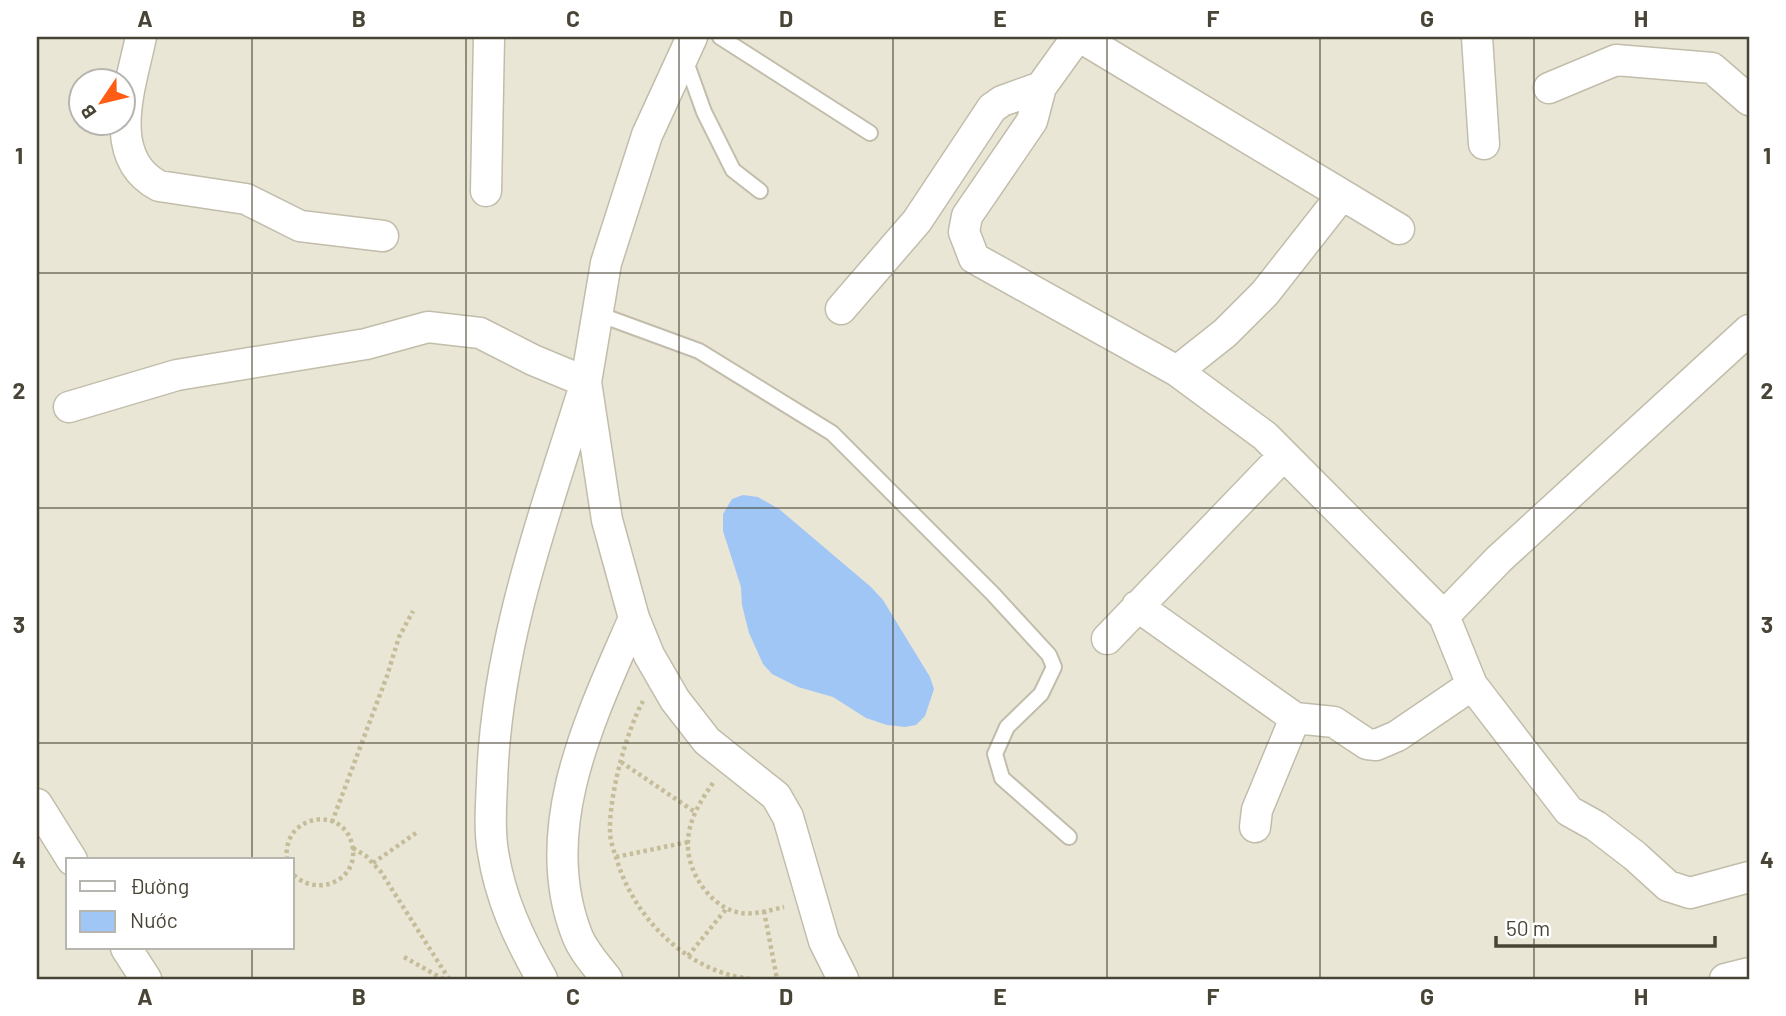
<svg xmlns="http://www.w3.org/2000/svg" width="1786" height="1016" font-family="Barlow,sans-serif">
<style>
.residential{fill:#eae6d6;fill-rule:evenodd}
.water{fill:#a0c6f6}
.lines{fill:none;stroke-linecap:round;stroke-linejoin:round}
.lane-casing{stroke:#c2bdaa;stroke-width:18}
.street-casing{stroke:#c2bdaa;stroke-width:33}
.path{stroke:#c5bc9a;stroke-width:4.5;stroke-dasharray:3.5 3.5;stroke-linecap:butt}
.lane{stroke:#fff;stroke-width:14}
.street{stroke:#fff;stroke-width:30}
.grid{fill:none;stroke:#494536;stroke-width:2;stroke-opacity:0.55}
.neatline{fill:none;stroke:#494536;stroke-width:2.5}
.grid-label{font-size:23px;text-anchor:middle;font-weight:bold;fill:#494536}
</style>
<rect width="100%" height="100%" fill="#f5f3e8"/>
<path class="residential" d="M37 37H1749V979H37ZM80 80H122V122H80ZM68 860H292V948H68Z"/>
<path class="water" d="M743 495 758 497 779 509 871 587 883 600 930 677 934 689 925 716 916 725 905 727 887 725 866 718 833 697 798 687 772 674 763 664 749 633 742 605 741 587 723 531V514L732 499Z"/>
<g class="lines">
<g class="lane-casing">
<path id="lane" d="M720 37 870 133
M685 59 704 112 733 170 760 191
M598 314 699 351 832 433 993 594 1049 655 1054 667 1041 694 1007 727 995 754 1002 778 1069 837"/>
</g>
<g class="street-casing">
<path id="street" d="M141 37C131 85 104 157 159 186L246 199 300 226 383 236
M692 37 647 135 606 263 586 382 607 520 634 618 649 655 675 700 707 741 776 796 788 817 824 941 843 979
M1077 37 1041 87 1032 121 967 216 964 232 974 258 1177 371 1265 436 1444 616 1472 685 1569 811 1596 826 1635 856 1668 886 1690 893 1749 877
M1080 37 1399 229
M1477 37 1484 144
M1549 88 1616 60 1712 68 1749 100
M486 191 489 37
M841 309 917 221 992 108 1002 101 1041 87
M1177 371 1225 333 1265 293 1342 195
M69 407 177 375 366 344 428 327 480 333 533 360 586 382C545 513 496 644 492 783 491 805 489 830 493 852 500 898 519 939 542 979
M1137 606 1295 718
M1444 616 1499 559 1749 330
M1107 639 1284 455
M37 804 72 860
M1255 827 1257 810 1295 718 1334 722 1367 744 1376 745 1397 736 1472 685
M126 948 146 979
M607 979C597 966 583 951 577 935 535 828 592 715 634 618
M1725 979 1749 973"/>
</g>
<path class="path" d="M643 701C626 732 609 796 610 831 610 839 613 849 616 857 633 918 688 973 752 979
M621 762 695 812
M713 783C701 800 689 819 688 841 686 871 710 908 741 913 754 915 771 910 784 907
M332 822 387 676 399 637 413 611
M353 848 366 856 381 872 449 979
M616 857 688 842
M287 860C281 815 342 804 352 844 361 881 315 899 292 873
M373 863 416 833
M764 911 777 979
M688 956 727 908
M404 957 443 979"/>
<use href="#lane" class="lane"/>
<use href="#street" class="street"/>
</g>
<path class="grid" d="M252 37V860M466 37V979M679 37V979M893 37V979M1107 37V979M1320 37V979M1534 37V979M37 273H1749M37 508H1749M37 743H1749M252 948V979"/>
<rect width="1786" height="1016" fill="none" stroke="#ffffff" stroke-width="77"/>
<rect x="66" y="858" width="228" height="91" fill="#ffffff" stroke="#b6b5af" stroke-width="2"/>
<rect x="80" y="881" width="35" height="10" fill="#ffffff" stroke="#b6b5af" stroke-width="2"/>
<text x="130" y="894" font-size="21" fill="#494536">Đường</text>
<rect x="80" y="911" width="35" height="21" fill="#a0c6f6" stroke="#b6b5af" stroke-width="2"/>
<text x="130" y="928" font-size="21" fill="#494536">Nước</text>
<g transform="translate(102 102) rotate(235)"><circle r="33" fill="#ffffff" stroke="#b6b5af" stroke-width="2"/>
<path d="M0-5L12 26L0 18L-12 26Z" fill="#ff5d15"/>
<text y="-10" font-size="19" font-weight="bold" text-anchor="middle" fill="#494536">B</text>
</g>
<path d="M1496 936v10h219v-10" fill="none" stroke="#494536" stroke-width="3.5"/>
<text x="1506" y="936" font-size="21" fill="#494536" stroke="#ffffff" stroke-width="5" paint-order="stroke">50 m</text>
<rect x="38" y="38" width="1710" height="940" class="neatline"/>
<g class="grid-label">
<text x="145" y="27">A</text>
<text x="359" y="27">B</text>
<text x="573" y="27">C</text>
<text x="786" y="27">D</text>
<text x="1000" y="27">E</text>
<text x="1213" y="27">F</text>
<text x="1427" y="27">G</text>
<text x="1641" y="27">H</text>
<text x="19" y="164">1</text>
<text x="1767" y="164">1</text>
<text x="19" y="399">2</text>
<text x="1767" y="399">2</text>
<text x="19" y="633">3</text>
<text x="1767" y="633">3</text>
<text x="19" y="868">4</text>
<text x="1767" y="868">4</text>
<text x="145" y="1005">A</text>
<text x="359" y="1005">B</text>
<text x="573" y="1005">C</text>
<text x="786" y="1005">D</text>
<text x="1000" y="1005">E</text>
<text x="1213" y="1005">F</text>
<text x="1427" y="1005">G</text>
<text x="1641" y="1005">H</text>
</g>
</svg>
